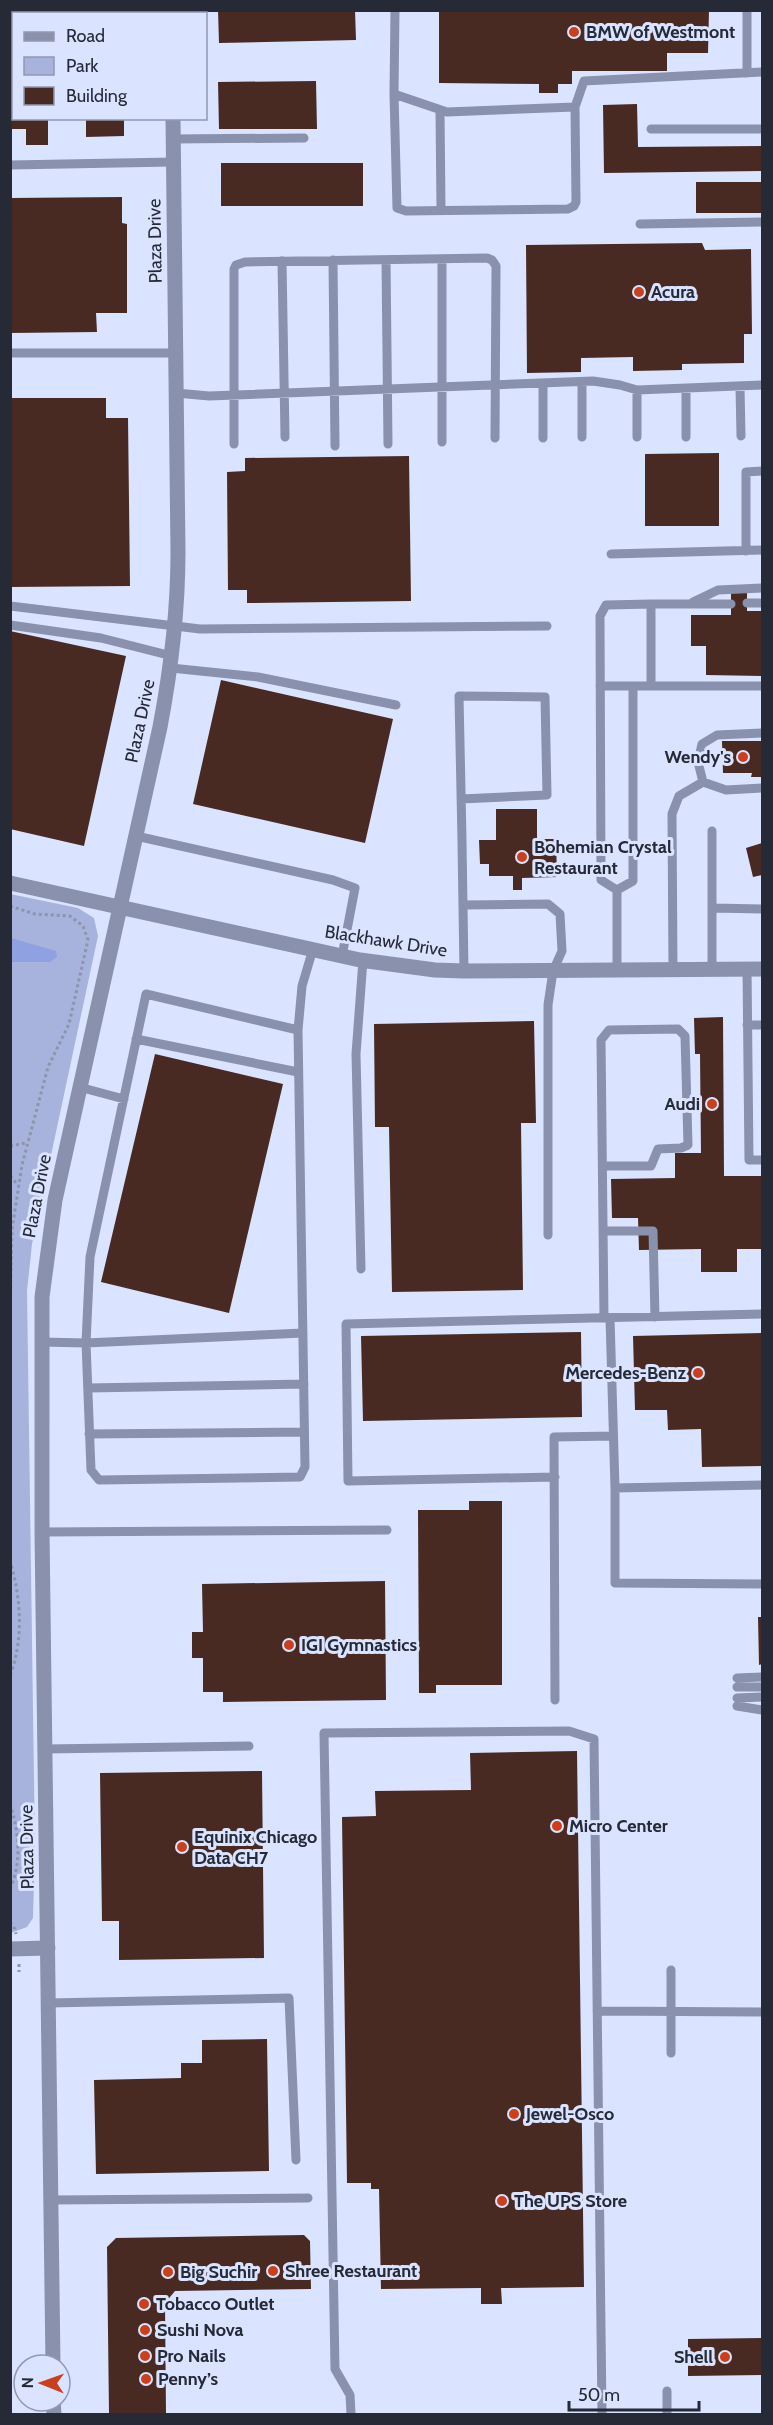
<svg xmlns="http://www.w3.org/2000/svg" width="773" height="2425" font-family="Cabin,sans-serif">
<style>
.green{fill:#a7b3dd}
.water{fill:#8fa1e0}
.building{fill:#492a22}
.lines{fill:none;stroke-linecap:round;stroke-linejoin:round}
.path{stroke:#8e94aa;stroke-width:3;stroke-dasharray:3 3;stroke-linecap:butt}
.lane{stroke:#8991ad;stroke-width:9}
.street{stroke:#8991ad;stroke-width:15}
.poi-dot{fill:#ca401d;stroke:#dae3ff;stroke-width:2}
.labels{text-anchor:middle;stroke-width:6;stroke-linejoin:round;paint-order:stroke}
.poi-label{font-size:18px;font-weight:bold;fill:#262a37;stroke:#dae3ff;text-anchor:start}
.street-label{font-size:18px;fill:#262a37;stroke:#dae3ff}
</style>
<rect width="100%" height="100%" fill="#dae3ff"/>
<path class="green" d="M10 894 78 908 94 918 98 936 32 1244 27 1291 35 1849 33 1918 27 1927 11 1933Z"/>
<path class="water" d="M11 938 56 951 57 957 50 962H11Z"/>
<path class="building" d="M218 10H355L356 40 219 43Z
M439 10H709L708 53H667V71H572V84H558V93H539V84L439 83Z
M10 80H14V118H48V145H26V129H10Z
M316 81 317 129H219L218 82Z
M637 104 638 147 762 146V171L604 173 603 105Z
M86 118H124V136L86 137Z
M221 163H363V206H221Z
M696 182H762V213H696Z
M122 197V223L127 224V313H96L97 332 10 333V198Z
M702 243 705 250 751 249 752 334H744V363L682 364V370L633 371V357L581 358V372L527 373 526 245Z
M10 398H106V418H128L130 586 10 587Z
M719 453V526H645V454Z
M409 456 411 601 247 603V590H228L227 472 245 471V458Z
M731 593H747V611H762V676L706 675V646H691V615H731Z
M10 631 126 656 84 846 10 829Z
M221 680 393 719 365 843 193 804Z
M722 741H762V777H751L752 773H723Z
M496 809H537V839H556L557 877 522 878V890H513V876H489V864H480L479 840H496Z
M762 843V875L753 877 746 848Z
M723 1017 724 1176H762V1249H737V1272H701V1249L639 1250 638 1218H612L611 1179 675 1178V1153H701L700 1054H695L694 1018Z
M534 1021 536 1123H521L523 1290 392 1292 389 1127H375L374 1024Z
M155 1054 283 1084 229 1313 101 1282Z
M581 1332 582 1417 363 1421 361 1336Z
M762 1333V1466L702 1467 701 1429 668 1430 667 1410H635L633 1336Z
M469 1501H502V1685H436V1693H419L418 1510H469Z
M385 1581 386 1700 223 1702V1692H203V1658H192V1632H203L202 1584Z
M758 1617H762V1664L759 1665Z
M577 1751 584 2287 501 2288 502 2304H481V2288L381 2289 379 2189H371V2183H347L342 1817 376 1816 375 1791 471 1790 470 1753Z
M262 1771 264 1958 119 1960V1921H102L100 1773Z
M267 2039 269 2171 96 2174 94 2080 181 2078V2063H202V2040Z
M304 2235 310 2241 311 2289 175 2291 165 2303 166 2414H109L107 2247 116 2238Z
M762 2338V2375L688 2376V2339Z"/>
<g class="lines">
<path class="path" d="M10 906 35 914 70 916 83 926 88 940 69 1024 48 1067 22 1165 12 1229 10 1321
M10 1146 26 1143
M10 1176 18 1185
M10 1560C21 1599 24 1638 10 1676
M10 1804C19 1832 22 1862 10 1889
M10 1922 15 1929 16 1934
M19 1964V1972"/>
<path class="lane" d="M395 10 394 94 447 112 575 107
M747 10V73
M10 26H14
M394 94 397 208 406 211 568 209 574 206 576 202 575 107 584 81 762 72
M440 110 441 210
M651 129H762
M173 139 304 138
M10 165 173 162
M640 224 762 222
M442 259V442
M333 260 335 446
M386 260 388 444
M282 261 285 437
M10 353H176
M582 382V437
M740 387 741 436
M686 389V437
M637 390V437
M176 393 209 396 593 381 620 385 637 390 762 385
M543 438V384
M234 444V269L236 265 245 262 487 258 492 260 496 266 495 438
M746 551V472L762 471
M611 554 762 550
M693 602 718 590 762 588
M747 603H762
M731 604H651V686H762
M10 606 200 629 547 626
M10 625 101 638 172 656
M171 668 258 677 396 705
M600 686H651
M762 733 717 735 702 744 698 762 703 782 726 790 762 788
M461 799 547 795 545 697 459 696C461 788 463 879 464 971
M136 836 333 880 355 888 342 956
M617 890 601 880 600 616 606 605 651 604
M617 890 633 881V686
M617 890V970
M463 905 548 904 560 914 562 951 553 971 548 1005V1235
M712 908 762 909
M712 969V831
M747 969 749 1160H762
M673 970 672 814 679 796 703 782
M747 1025H762
M298 1030 146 994 90 1257 86 1343 91 1470 99 1480 300 1477 305 1467 298 1030 302 986 313 949
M136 1039 298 1072
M79 1087 124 1099
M603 1166H651L658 1149 681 1148 688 1145 685 1036 678 1029 609 1030 601 1040 604 1318
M603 1231H653L655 1317
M361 1269 356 1054 363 960
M610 1318 615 1488
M41 1342 86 1343 303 1333
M88 1388 304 1384
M89 1434 304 1432
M555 1477 348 1481 346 1324 762 1314
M762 1485 615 1488V1583L762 1584
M42 1532 387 1530
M737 1678 762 1677
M737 1687H762
M737 1698 762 1697
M555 1700 554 1437 613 1436
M737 1706 762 1710
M45 1749 249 1746
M671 1970V2053
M49 2003 289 1998 296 2160
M597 2011 762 2012
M51 2200 308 2198
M667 2391V2414
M351 2414 350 2395 335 2369 324 1733 569 1731 594 1739 602 2414"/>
<path class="street" d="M172 10V14
M10 883 360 960 435 970 464 971 762 969
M10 1949 48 1948
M53 2365 42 1532V1297L55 1200 160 727C171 669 178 611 178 552L173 118
M53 2401 54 2414"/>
</g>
<g class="poi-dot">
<circle cx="574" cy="32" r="6"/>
<circle cx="639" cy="292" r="6"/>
<circle cx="743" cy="757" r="6"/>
<circle cx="522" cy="857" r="6"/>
<circle cx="712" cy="1104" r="6"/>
<circle cx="698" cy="1373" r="6"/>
<circle cx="289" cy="1645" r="6"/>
<circle cx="557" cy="1826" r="6"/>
<circle cx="182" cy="1847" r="6"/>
<circle cx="514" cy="2114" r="6"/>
<circle cx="502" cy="2201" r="6"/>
<circle cx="273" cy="2271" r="6"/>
<circle cx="168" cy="2272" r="6"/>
<circle cx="144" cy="2304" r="6"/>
<circle cx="145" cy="2330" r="6"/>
<circle cx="145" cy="2356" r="6"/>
<circle cx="725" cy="2357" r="6"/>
<circle cx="146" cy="2379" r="6"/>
</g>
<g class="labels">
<g class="poi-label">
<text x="586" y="38">BMW of Westmont</text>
<text x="651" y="298">Acura</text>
<text x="731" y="763" text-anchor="end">Wendy's</text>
<text x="534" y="853">Bohemian Crystal<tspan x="534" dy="21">Restaurant</tspan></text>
<text x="700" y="1110" text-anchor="end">Audi</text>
<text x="686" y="1379" text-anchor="end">Mercedes-Benz</text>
<text x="301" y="1651">IGI Gymnastics</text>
<text x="569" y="1832">Micro Center</text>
<text x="194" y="1843">Equinix Chicago<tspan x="194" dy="21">Data CH7</tspan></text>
<text x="526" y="2120">Jewel-Osco</text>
<text x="514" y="2207">The UPS Store</text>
<text x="285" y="2277">Shree Restaurant</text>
<text x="180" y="2278">Big Suchir</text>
<text x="156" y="2310">Tobacco Outlet</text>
<text x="157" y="2336">Sushi Nova</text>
<text x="157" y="2362">Pro Nails</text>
<text x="713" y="2363" text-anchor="end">Shell</text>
<text x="158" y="2385">Penny’s</text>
</g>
<g class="street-label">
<text transform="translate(155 241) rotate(-91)" y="6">Plaza Drive</text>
<text transform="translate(140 721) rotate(-78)" y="6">Plaza Drive</text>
<text transform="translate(386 941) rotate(9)" y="6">Blackhawk Drive</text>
<text transform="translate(37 1196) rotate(-79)" y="6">Plaza Drive</text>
<text transform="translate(27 1847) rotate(-91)" y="6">Plaza Drive</text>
</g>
</g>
<rect width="773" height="2425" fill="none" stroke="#262a37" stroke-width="24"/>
<rect x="12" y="12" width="195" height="108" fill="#dae3ff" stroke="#9299af" stroke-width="1.5"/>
<rect x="24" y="32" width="30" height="9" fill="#8991ad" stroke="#9299af" stroke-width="1.5"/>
<text x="66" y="42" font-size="18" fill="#262a37">Road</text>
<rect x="24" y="57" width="30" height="18" fill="#a7b3dd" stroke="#9299af" stroke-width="1.5"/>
<text x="66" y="72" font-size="18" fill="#262a37">Park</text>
<rect x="24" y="87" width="30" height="18" fill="#492a22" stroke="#9299af" stroke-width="1.5"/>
<text x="66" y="102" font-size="18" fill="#262a37">Building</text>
<g transform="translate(42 2383) rotate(271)"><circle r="28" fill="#dae3ff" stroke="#9299af" stroke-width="1.5"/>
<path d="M0-4.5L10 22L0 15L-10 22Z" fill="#ca401d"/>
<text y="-9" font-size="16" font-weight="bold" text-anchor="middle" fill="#262a37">N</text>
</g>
<path d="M569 2401v9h130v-9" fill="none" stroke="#262a37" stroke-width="3"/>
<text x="578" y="2401" font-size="18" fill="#262a37" stroke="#dae3ff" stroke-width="4.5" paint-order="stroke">50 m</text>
</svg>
